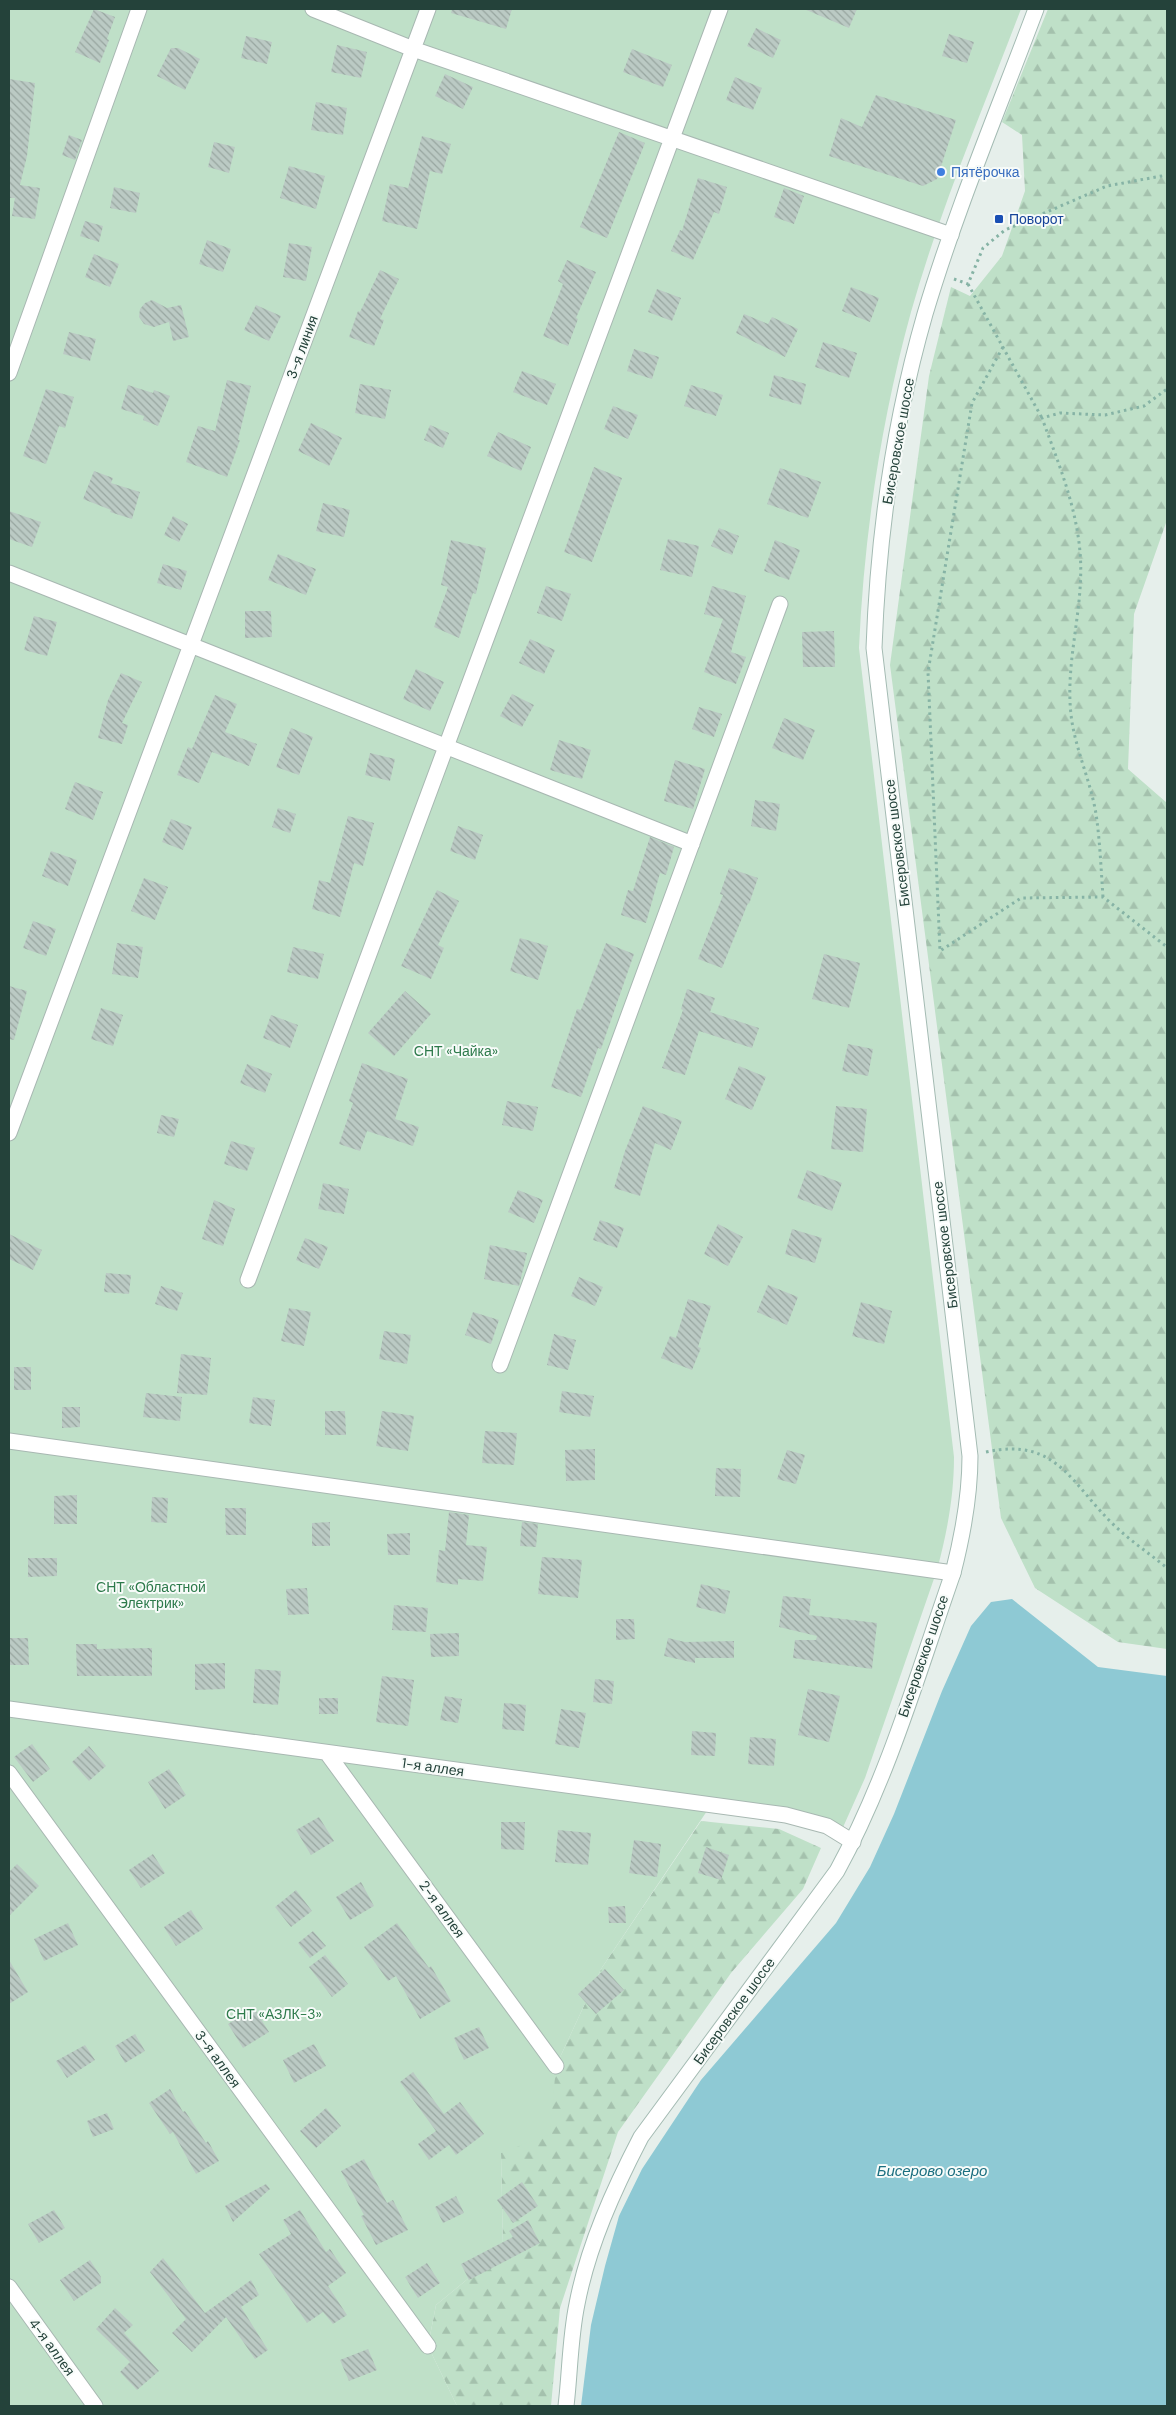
<svg xmlns="http://www.w3.org/2000/svg" width="1176" height="2415" font-family="'DM Sans',sans-serif">
<style>
.forest{fill:url(#forest-firs)}
.garden{fill:#bfe0c8}
.water{fill:#8ec9d4}
.building{fill:url(#building-back-hatch)}
.lines{fill:none;stroke-linecap:round;stroke-linejoin:round}
.street-casing{stroke:#a8b8b2;stroke-width:17}
.secondary-casing{stroke:#a4bbb3;stroke-width:17}
.path{stroke:#86b3a5;stroke-width:3;stroke-dasharray:2.5 4;stroke-linecap:butt}
.street{stroke:#fff;stroke-width:15}
.secondary{stroke:#fff;stroke-width:15}
.shop-dot{fill:#3f7fe0;stroke:#f7fbf9;stroke-width:2}
.transit-dot{fill:#1a4fb4;stroke:#f7fbf9;stroke-width:2}
.labels{text-anchor:middle;stroke-width:4;stroke-linejoin:round;paint-order:stroke}
.shop-label{font-size:14px;fill:#366cbe;stroke:#f7fbf9;text-anchor:start}
.transit-label{font-size:14px;fill:#164399;stroke:#f7fbf9;text-anchor:start}
.street-label{font-size:14px;fill:#24423a;stroke:#f7fbf9}
.park-label{font-size:14px;fill:#2d7a4b;stroke:#f7fbf9}
.water-label{font-size:15px;font-style:italic;fill:#1c6f80;stroke:#f7fbf9}
</style>
<defs>
<pattern id="forest-firs" width="22" height="20" patternUnits="userSpaceOnUse" patternTransform="scale(1.25)"><rect width="22" height="20" fill="#bfe0c8"/><path d="M5 1l3.5 6h-7zM16 11l3.5 6h-7z" fill="#a4c1ad"/></pattern>
<pattern id="building-back-hatch" width="6" height="6" patternUnits="userSpaceOnUse" patternTransform="scale(1.25)"><rect width="6" height="6" fill="#bbcac4"/><path d="M-1 5l2 2M0 0l6 6M5-1l2 2" fill="none" stroke="#98a6a0"/></pattern>
</defs>
<rect width="100%" height="100%" fill="#e6efeb"/>
<path class="forest" d="M1048 9H1167V520L1134 614 1128 769 1167 803V1649L1118 1642 1035 1588 1001 1518 890 665 929 376 951 287 970 296 1002 256 1025 191 1022 135 1002 122Z
M701 1821 779 1829 821 1848 803 1889 731 1973 618 2132 560 2308 551 2406H457L428 2346 436 2305 503 2250 501 2153 556 2066 601 1969Z"/>
<path class="garden" d="M9 9H1021C983 109 940 209 911 312 881 421 864 535 859 648L954 1457C954 1496 947 1533 937 1570L865 1778 840 1834 711 1805 601 1969 556 2066 550 2134 501 2153 503 2250 436 2305 428 2346 457 2406H9Z"/>
<path class="water" d="M1012 1599 1098 1667 1167 1676V2406H581L591 2325 605 2266 619 2216 642 2169 701 2080 836 1923 870 1867 894 1814 942 1691 971 1626 991 1602Z"/>
<path class="building" d="M94 9 115 17 107 39 109 40 100 63 75 52Z
M452 9H512L506 29 451 13Z
M804 9H857L849 28Z
M756 28 781 40 773 58 747 46Z
M949 34 974 42 967 63 942 56Z
M246 36 272 42 267 64 241 58Z
M337 45 367 52 361 78 331 72Z
M171 48H178L200 59 185 90 157 76Z
M632 49 672 65 663 87 623 72Z
M445 74 473 87 463 109 435 96Z
M735 77 762 88 753 110 726 100Z
M9 79 35 83 27 156 20 185 40 188 35 219 12 216 15 198H9Z
M876 95 956 120 937 179 923 186 829 156 841 118 862 127Z
M316 102 347 108 343 135 311 130Z
M619 132 645 143 607 238 580 227Z
M69 135 82 140 75 160 62 155Z
M422 136 451 144 442 174 430 171 417 229 382 221 390 184 408 188Z
M214 142 235 147 229 173 208 167Z
M289 166 325 176 316 209 280 198Z
M698 178 727 187 719 214 714 212 693 260 671 251 680 230 682 231Z
M114 187 140 193 136 213 110 208Z
M784 188 804 196 794 224 774 217Z
M85 221 103 226 99 242 80 236Z
M207 240 231 249 223 272 199 264Z
M289 243 312 247 306 281 283 277Z
M94 254 119 264 110 287 85 277Z
M567 260 596 272 576 318 578 319 568 346 543 336 563 284 558 281Z
M380 270 399 279 380 319 384 320 374 346 349 337 358 311 360 312Z
M851 287 879 298 870 322 842 311Z
M657 289 681 298 672 321 648 312Z
M152 300 167 308 181 305 189 337 173 341 169 322 154 327 144 324 139 317 140 309 145 303Z
M256 305 281 316 269 341 244 330Z
M744 314 768 324 772 317 798 329 785 357 736 333Z
M69 332 96 339 90 361 63 354Z
M823 342 857 353 849 378 815 367Z
M634 349 659 357 652 379 627 371Z
M522 371 556 384 547 405 513 392Z
M774 375 806 384 801 405 769 396Z
M227 380 251 386 238 440H240L227 477 186 462 198 426 215 431Z
M360 384 391 390 385 419 355 413Z
M128 385 153 393 154 390 170 396 158 426 143 420 144 416 121 409Z
M691 385 723 395 716 416 684 406Z
M46 389 74 397 65 428 59 426 46 464 23 456Z
M613 406 638 415 628 439 604 429Z
M311 423 342 438 329 466 298 451Z
M430 425 449 433 443 448 424 440Z
M498 432 531 447 521 471 487 456Z
M594 467 622 478 592 562 564 552Z
M780 468 821 482 808 518 767 504Z
M94 471 113 478 111 483 140 492 132 519 110 512 111 510 83 499Z
M323 503 350 510 344 537 316 531Z
M9 511 41 522 32 547 9 539Z
M173 516 188 524 179 542 164 535Z
M719 528 739 536 732 555 711 546Z
M668 539 699 546 692 577 660 570Z
M451 540 486 548 476 594 473 593 459 638 434 627 448 587 441 585Z
M775 540 800 550 789 580 764 571Z
M278 554 316 569 306 595 268 580Z
M163 564 187 571 181 590 157 583Z
M546 586 571 594 562 621 537 613Z
M712 586 746 596 731 652 746 657 736 684 704 672 723 619 704 614Z
M245 611H271L272 637 245 638Z
M34 616 57 622 47 656 24 650Z
M834 631 835 667H803L802 632Z
M530 639 555 650 544 674 519 663Z
M416 669 444 682 430 711 403 699Z
M121 673 142 682 122 723 128 725 122 744 98 738 108 700Z
M512 694 534 705 522 727 500 716Z
M215 695 237 704 225 732 257 744 249 766 212 752 199 783 177 775 188 747 192 749Z
M699 707 722 714 714 737 692 729Z
M784 718 815 730 803 760 772 748Z
M291 728 313 737 299 775 276 767Z
M559 740 591 750 582 779 550 770Z
M370 753 395 759 390 781 365 775Z
M675 760 705 769 693 809 664 801Z
M75 782 103 792 93 820 65 809Z
M755 800 780 804 776 831 751 826Z
M278 808 296 814 290 833 272 827Z
M348 816 374 823 363 866 354 863 340 917 312 909 319 880 330 883Z
M171 819 192 827 183 850 162 842Z
M458 826 483 835 475 860 450 851Z
M650 837 674 847 666 875 660 873 646 923 621 915 628 890 633 891Z
M51 851 77 860 68 886 42 876Z
M729 868 758 878 749 904 748 903 722 968 698 959 723 895 720 894Z
M144 878 168 887 155 920 131 911Z
M437 890 459 901 438 945 444 948 431 979 401 966Z
M33 921 56 929 46 956 23 948Z
M520 938 548 946 538 980 510 971Z
M117 943 143 947 138 978 112 974Z
M606 943 634 954 601 1049 598 1048 581 1097 551 1087 577 1009 581 1010Z
M293 947 324 954 318 979 287 972Z
M824 954 860 963 849 1008 812 999Z
M9 986 27 991 14 1040 9 1039Z
M687 989 715 998 710 1012 759 1028 752 1048 699 1031 685 1075 662 1068 683 1010 681 1009Z
M405 991 431 1014 394 1056 368 1033Z
M101 1008 123 1015 113 1046 91 1039Z
M271 1015 298 1025 290 1048 263 1038Z
M848 1044 873 1049 868 1076 842 1071Z
M362 1063 408 1079 395 1119 419 1127 413 1146 367 1131 360 1151 339 1144 353 1103 349 1101Z
M247 1064 272 1074 265 1093 240 1083Z
M739 1066 766 1077 752 1110 725 1099Z
M507 1101 538 1107 533 1131 502 1125Z
M643 1106 682 1121 671 1150 655 1143 640 1196 614 1188 625 1151Z
M836 1106 867 1109 863 1152 831 1149Z
M161 1115 179 1119 174 1137 157 1133Z
M231 1141 255 1148 247 1171 224 1164Z
M807 1170 842 1183 832 1211 797 1198Z
M323 1183 349 1189 344 1214 318 1209Z
M518 1190 543 1200 534 1223 508 1212Z
M214 1200 235 1209 223 1246 202 1239Z
M600 1220 624 1228 617 1248 593 1240Z
M718 1224 743 1237 728 1266 704 1254Z
M792 1229 822 1238 815 1263 785 1254Z
M9 1234 42 1250 33 1270 9 1259Z
M305 1238 328 1247 319 1269 296 1260Z
M490 1245 527 1253 519 1286 484 1279Z
M106 1273 131 1275 129 1294 104 1292Z
M579 1277 603 1287 595 1306 571 1296Z
M768 1285 798 1297 787 1325 757 1312Z
M161 1286 183 1293 177 1311 155 1304Z
M688 1299 711 1306 698 1347 701 1348 692 1370 661 1358 670 1336 676 1338Z
M861 1302 892 1311 884 1344 852 1336Z
M289 1308 311 1312 304 1346 281 1341Z
M473 1312 499 1320 491 1344 465 1335Z
M384 1331 411 1335 407 1364 379 1359Z
M554 1334 576 1340 568 1370 547 1365Z
M181 1354 211 1358 207 1395 177 1393Z
M14 1367H31V1390H14Z
M562 1391 594 1396 590 1417 559 1412Z
M146 1393 182 1397 180 1421 143 1417Z
M253 1397 275 1400 271 1426 249 1423Z
M62 1407H80V1427L62 1428Z
M325 1411H345L346 1435H325Z
M382 1411 414 1416 408 1451 376 1446Z
M485 1431 517 1433 514 1465 482 1463Z
M595 1449V1480L566 1481 565 1450Z
M787 1450 805 1455 796 1484 777 1479Z
M716 1468 741 1469 740 1497 715 1496Z
M77 1495V1524H54V1496Z
M152 1497 168 1498 167 1523 151 1522Z
M225 1508H246V1535H226Z
M449 1512 469 1515 466 1545 487 1547 483 1581 458 1579V1585L436 1582 439 1550 445 1551Z
M330 1522V1546H312V1523Z
M522 1522 538 1524 536 1547 520 1546Z
M410 1533V1555H388L387 1534Z
M542 1557 582 1560 578 1598 538 1594Z
M28 1558H57V1576L28 1577Z
M701 1584 730 1591 725 1614 696 1607Z
M307 1588 309 1614 288 1615 286 1589Z
M783 1596 811 1599 809 1615 877 1623 872 1669 793 1658 795 1640H816L817 1636 779 1627Z
M394 1605 428 1608 426 1632 392 1630Z
M616 1619H634L635 1639 616 1640Z
M459 1633V1656L431 1657 430 1634Z
M9 1638H28L29 1665H9Z
M668 1638 685 1642 734 1641V1658H695V1663L664 1656Z
M76 1644H97V1649L152 1648V1676H77Z
M225 1663V1689L195 1690V1664Z
M255 1669 281 1671 278 1705 253 1703Z
M382 1676 414 1680 408 1726 376 1722Z
M595 1679 614 1681 612 1704 593 1702Z
M808 1689 840 1696 829 1742 798 1735Z
M445 1696 462 1699 458 1723 440 1720Z
M319 1698H338V1714H319Z
M504 1703 526 1705 524 1731 502 1729Z
M561 1709 586 1713 579 1748 555 1744Z
M692 1731 716 1733 715 1756 691 1755Z
M750 1737 776 1739 774 1766 748 1764Z
M32 1744 50 1769 33 1782 14 1757Z
M89 1746 106 1766 89 1781 72 1762Z
M169 1769 186 1795 165 1809 148 1782Z
M319 1817 334 1841 311 1855 296 1830Z
M501 1822H525L524 1850 501 1849Z
M558 1830 591 1833 588 1865 555 1862Z
M634 1840 661 1844 657 1877 629 1873Z
M706 1847 729 1855 721 1880 698 1873Z
M153 1854 165 1873 141 1888 129 1870Z
M17 1864 39 1886 9 1916V1872Z
M361 1882 374 1906 350 1920 336 1897Z
M296 1890 312 1911 291 1927 275 1907Z
M625 1906 626 1923H609L608 1907Z
M191 1910 203 1929 176 1946 164 1927Z
M68 1923 78 1945 44 1961 34 1939Z
M397 1923 429 1968 431 1966 451 2001 420 2019 396 1976 388 1981 364 1947Z
M313 1931 326 1946 310 1958 298 1943Z
M325 1955 348 1984 332 1997 309 1967Z
M9 1960 28 1992 9 2004Z
M605 1969 624 1990 596 2014 578 1994Z
M254 2008 269 2032 243 2048 228 2024Z
M479 2027 489 2048 464 2060 454 2038Z
M135 2034 145 2051 125 2063 115 2046Z
M314 2044 326 2066 294 2083 283 2060Z
M85 2045 95 2060 67 2078 56 2061Z
M413 2072 444 2114 460 2102 484 2134 456 2155 449 2145 429 2160 418 2144 436 2131 400 2082Z
M170 2089 183 2112 185 2111 206 2143 208 2141 219 2161 196 2174 173 2132 170 2134 149 2103Z
M326 2108 341 2126 316 2148 300 2131Z
M107 2113 114 2129 93 2137 87 2121Z
M364 2159 387 2203 393 2200 408 2230 376 2245 361 2216 364 2215 341 2171Z
M522 2182 538 2206 513 2223 497 2200Z
M266 2184 270 2189 233 2222 225 2206Z
M456 2196 464 2213 443 2223 435 2207Z
M54 2210 65 2228 39 2243 28 2224Z
M300 2210 326 2252 330 2249 346 2273 328 2286 347 2315 333 2324 323 2312 307 2323 259 2254 291 2234 283 2220Z
M528 2220 540 2243 469 2280 461 2264 513 2237 509 2231Z
M163 2258 205 2313 251 2280 259 2295 241 2307 268 2350 255 2359 226 2317 192 2352 172 2333 186 2319 150 2272Z
M90 2260 101 2277V2283L74 2301 60 2280Z
M427 2263 440 2283 418 2298 405 2277Z
M115 2308 133 2325 124 2333 159 2371 137 2390 120 2372 130 2362 96 2329Z
M368 2349 377 2370 349 2381 340 2360Z"/>
<g class="lines">
<g class="street-casing">
<path id="street" d="M313 9 413 49 951 235
M9 373 139 9
M9 573 692 844
M9 1133 428 9
M248 1280 720 9
M500 1365 780 604
M9 1441 953 1573
M9 1709 786 1815 827 1826 853 1842
M327 1753 556 2066
M9 1773 428 2346
M9 2287 95 2406"/>
</g>
<g class="secondary-casing">
<path id="secondary" d="M566 2406C570 2373 570 2337 577 2304 588 2246 614 2189 641 2137L837 1871C888 1778 918 1673 953 1573 963 1534 970 1496 970 1456L874 648C878 536 894 422 925 314 956 210 998 110 1036 9"/>
</g>
<path class="path" d="M954 279 968 284 983 248 1005 230 1107 186 1167 175
M968 284 1042 418
M1003 347 972 403 928 672 940 951 1021 898 1103 897 1167 947
M1103 897C1101 869 1100 841 1096 814 1091 783 1077 753 1072 722 1063 665 1085 609 1080 552 1076 505 1058 462 1042 418L1060 413 1105 415 1144 406 1167 389
M986 1452C1058 1436 1072 1486 1116 1527 1132 1542 1150 1554 1167 1568"/>
<use href="#street" class="street"/>
<use href="#secondary" class="secondary"/>
</g>
<circle class="shop-dot" cx="941" cy="172" r="5"/>
<rect class="transit-dot" x="994" y="214" width="10" height="10" rx="2.5"/>
<g class="labels">
<g class="shop-label">
<text x="951" y="177">Пятёрочка</text>
</g>
<g class="transit-label">
<text x="1009" y="224">Поворот</text>
</g>
<g class="street-label">
<text transform="translate(302 347) rotate(-70)" y="5">3-я линия</text>
<text transform="translate(898 441) rotate(-80)" y="5">Бисеровское шоссе</text>
<text transform="translate(897 843) rotate(-97)" y="5">Бисеровское шоссе</text>
<text transform="translate(945 1245) rotate(-97)" y="5">Бисеровское шоссе</text>
<text transform="translate(923 1656) rotate(-71)" y="5">Бисеровское шоссе</text>
<text transform="translate(433 1767) rotate(8)" y="5">1-я аллея</text>
<text transform="translate(442 1909) rotate(54)" y="5">2-я аллея</text>
<text transform="translate(734 2011) rotate(-54)" y="5">Бисеровское шоссе</text>
<text transform="translate(218 2059) rotate(54)" y="5">3-я аллея</text>
<text transform="translate(52 2347) rotate(54)" y="5">4-я аллея</text>
</g>
<g class="park-label">
<text x="456" y="1056">СНТ «Чайка»</text>
<text x="151" y="1592">СНТ «Областной<tspan x="151" dy="16">Электрик»</tspan></text>
<text x="274" y="2019">СНТ «АЗЛК-3»</text>
</g>
<g class="water-label">
<text x="932" y="2176">Бисерово озеро</text>
</g>
</g>
<rect width="1176" height="2415" fill="none" stroke="#24423a" stroke-width="20"/>
</svg>
